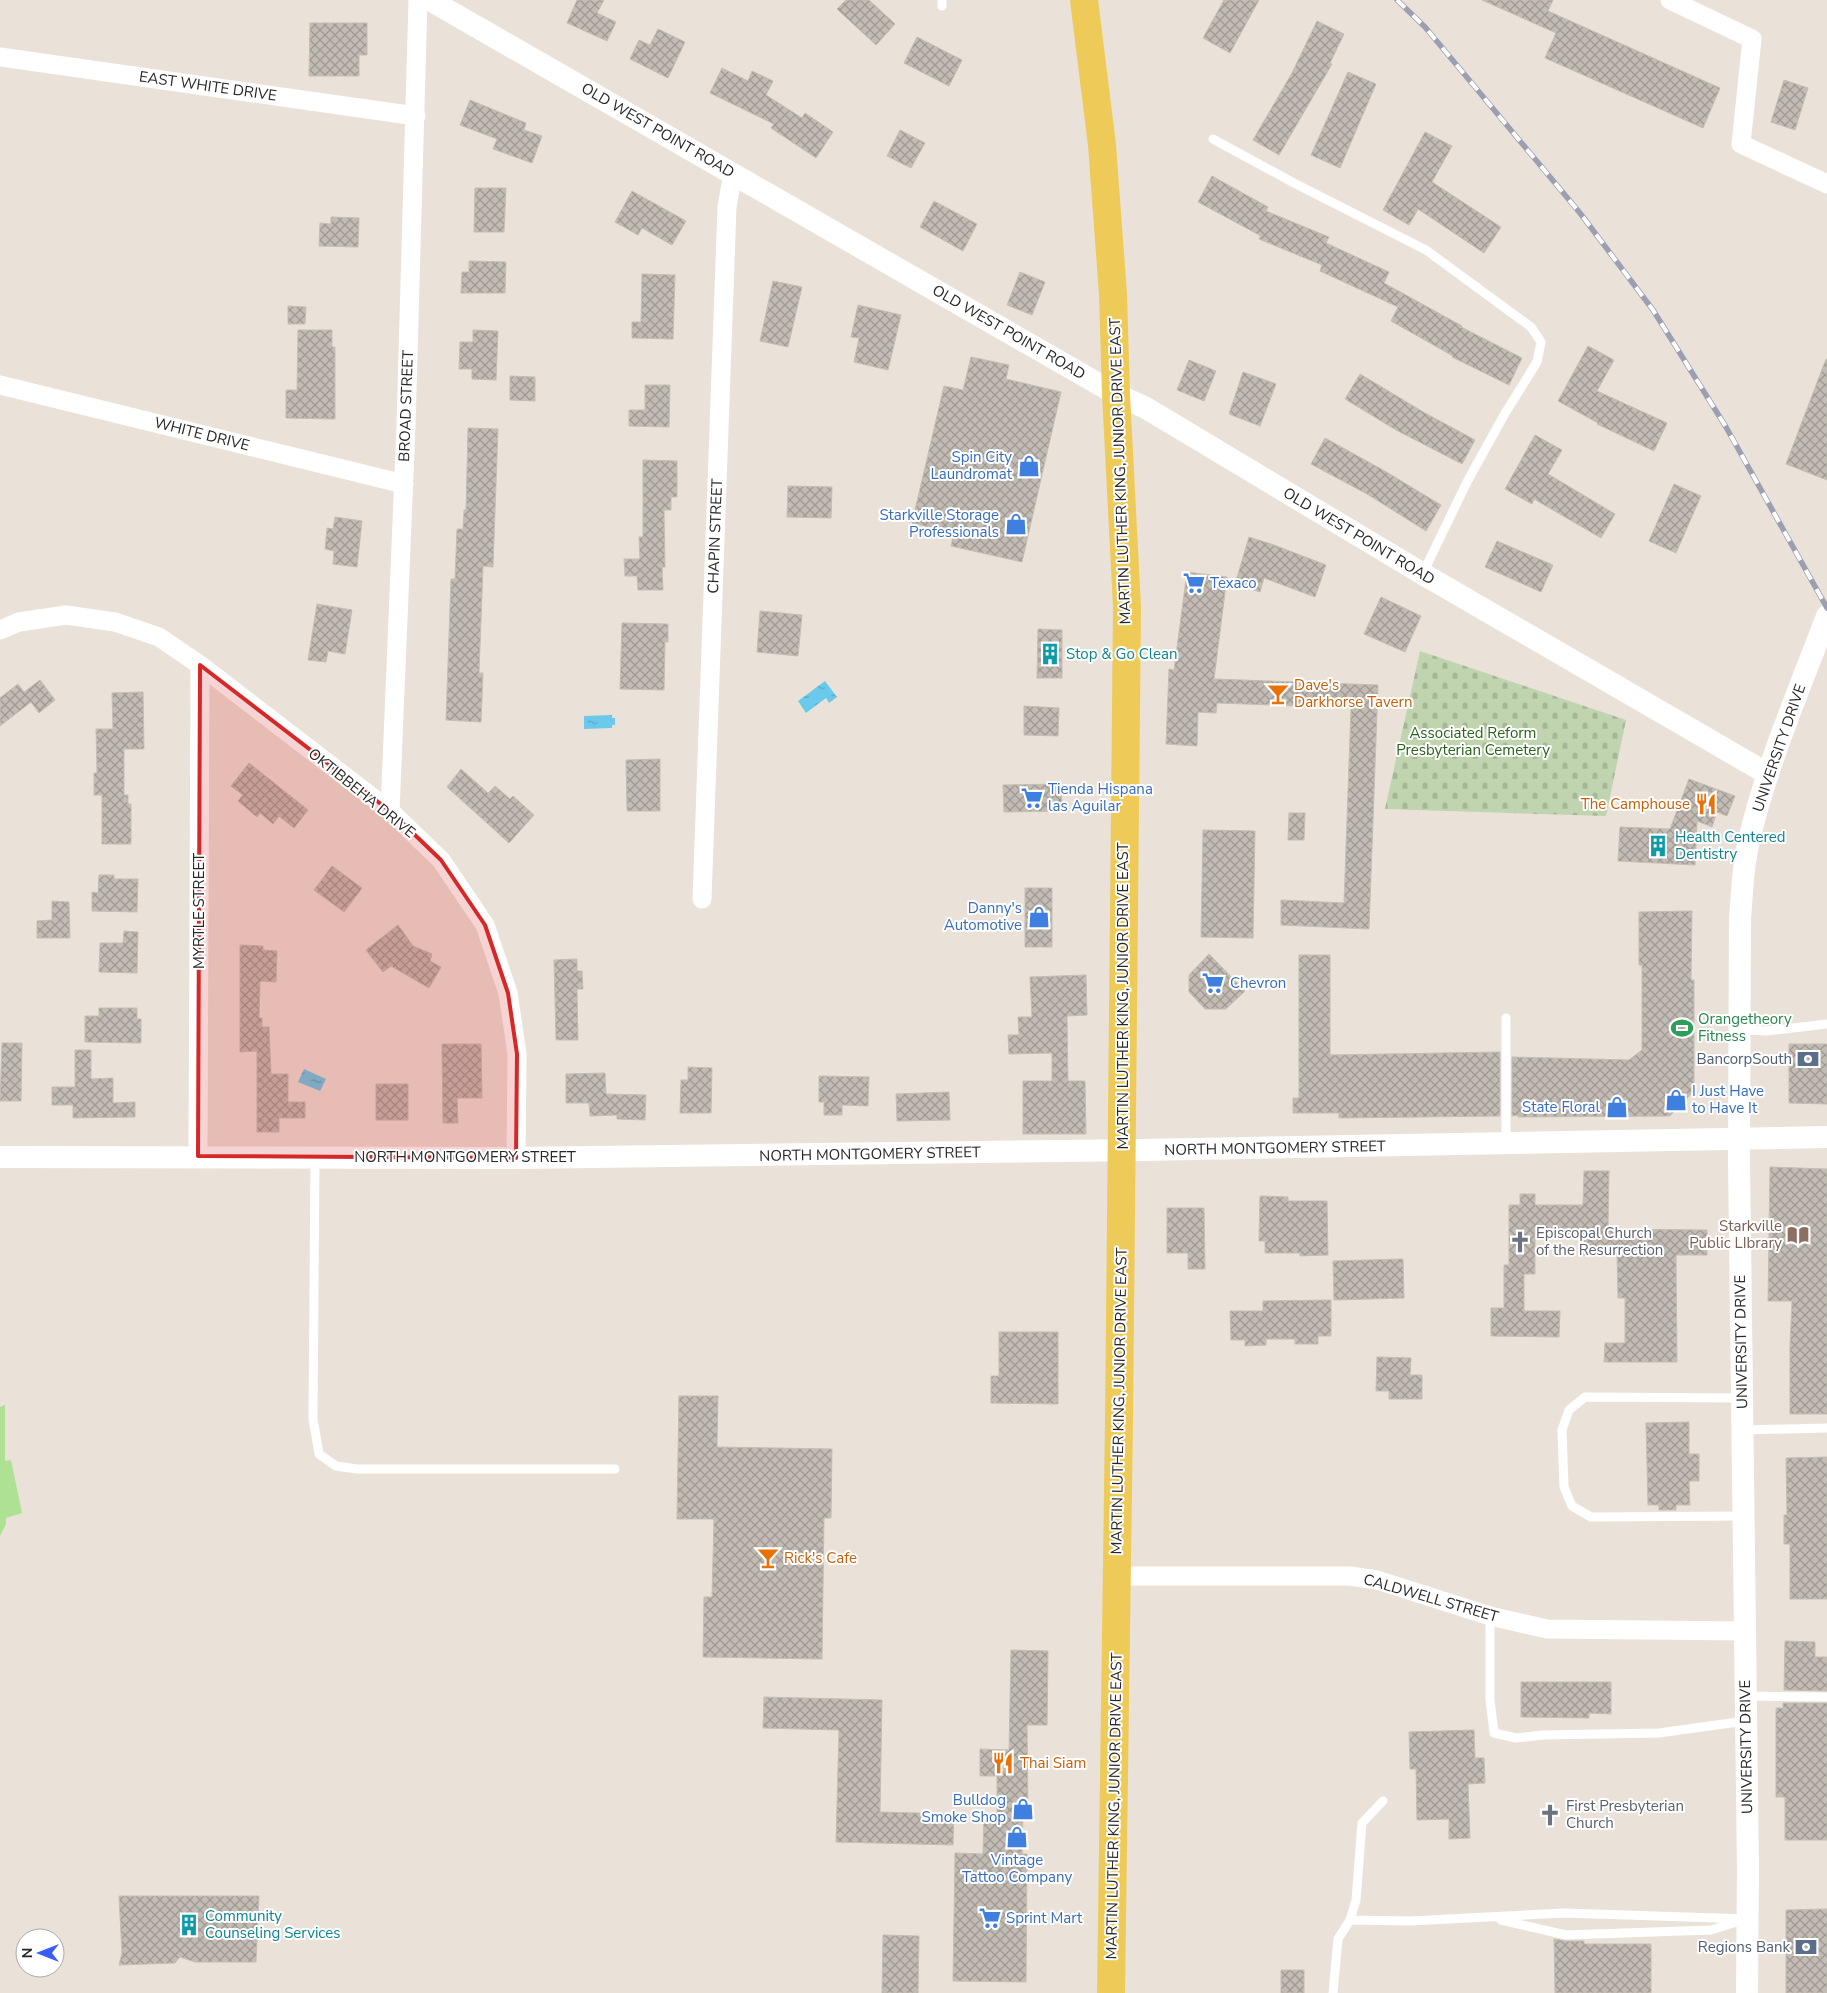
<svg xmlns="http://www.w3.org/2000/svg" width="1827" height="1993" font-family="'Nunito Sans',sans-serif">
<style>
.cemetery{fill:url(#cemetery-stones)}
.park{fill:#afe195}
.water{fill:url(#water-ripples)}
.building{fill:url(#building-cross-hatch);stroke:#c5beb3}
.lines{fill:none;stroke-linecap:round;stroke-linejoin:round}
.service{stroke:#fff;stroke-width:9}
.minor{stroke:#fff;stroke-width:19}
.tertiary{stroke:#fff;stroke-width:22}
.primary{stroke:#eecb59;stroke-width:28}
.rail-casing{stroke:#9c9fb2;stroke-width:5.5}
.rail{stroke:#fff;stroke-width:4;stroke-dasharray:11;stroke-linecap:butt}
.marked{fill:#d62828;fill-opacity:0.2;stroke:#d62828;stroke-width:4;stroke-linejoin:round}
.labels{text-anchor:middle;stroke-width:4;stroke-linejoin:round;paint-order:stroke}
.street-label{font-size:15px;fill:#272727;stroke:#fff}
.shop-label{font-size:15px;fill:#366cbe;stroke:#fff;text-anchor:end}
.culture-label{font-size:15px;fill:#0d838f;stroke:#fff;text-anchor:start}
.food-label{font-size:15px;fill:#c56008;stroke:#fff;text-anchor:start}
.park-label{font-size:15px;fill:#29621a;stroke:#fff}
.leisure-label{font-size:15px;fill:#27864d;stroke:#fff;text-anchor:start}
.service-label{font-size:15px;fill:#4e5e75;stroke:#fff;text-anchor:end}
.education-label{font-size:15px;fill:#785e54;stroke:#fff;text-anchor:end}
.worship-label{font-size:15px;fill:#5b616d;stroke:#fff;text-anchor:start}
</style>
<defs>
<pattern id="cemetery-stones" width="16" height="16" patternUnits="userSpaceOnUse" patternTransform="scale(1.25)"><rect width="16" height="16" fill="#c1d4b0"/><path d="M2 7V4a2 2 0 0 1 4 0v3zM10 15v-3a2 2 0 0 1 4 0v3z" fill="#a6b697"/></pattern>
<pattern id="water-ripples" width="26" height="14" patternUnits="userSpaceOnUse" patternTransform="scale(1.25)"><rect width="26" height="14" fill="#6bcaec"/><path d="M2 4q2-2 4 0t4 0M15 11q2-2 4 0t4 0" fill="none" stroke="#58a4bf"/></pattern>
<pattern id="building-cross-hatch" width="8" height="8" patternUnits="userSpaceOnUse" patternTransform="scale(1.25)"><rect width="8" height="8" fill="#c2bcb5"/><path d="M0 0l8 8M0 8l8-8" fill="none" stroke="#9e9993"/></pattern>
</defs>
<rect width="100%" height="100%" fill="#eae2d8"/>
<path class="cemetery" d="M1420 651 1626 720 1606 816 1385 809Z"/>
<path class="park" d="M5 1405V1461L11 1460 22 1513 6 1518V1524L0 1536V1407Z"/>
<path class="water" d="M825 681 837 697 829 703 826 698 806 713 798 701Z
M612 715V718H615V725H612V728L584 729V716Z
M304 1069 326 1079 320 1091 298 1082Z"/>
<path class="building" d="M577 0H604L597 13 616 22 607 41 567 23Z
M846 0H869L895 24 876 45 837 9Z
M1224 0H1259L1230 53 1203 38Z
M1482 0H1553L1548 11 1720 88 1703 128 1545 58 1556 33Z
M1317 21 1344 34 1330 63 1332 64 1279 155 1253 140 1292 73Z
M310 23H367V55H359V76H309Z
M658 29 685 42 668 78 630 59 639 40 650 45Z
M917 37 962 60 949 86 904 63Z
M722 68 748 81 752 71 773 81 766 95 802 118 805 113 833 132 816 158 771 128 774 124 710 93Z
M1348 72 1376 84 1340 168 1311 155Z
M1784 80 1808 88 1795 130 1771 122Z
M470 100 526 123 524 130 542 136 532 163 493 149 497 139 460 125Z
M900 130 925 143 911 168 887 156Z
M1425 132 1452 146 1432 182 1501 227 1484 253 1418 209 1409 225 1383 210Z
M1212 176 1268 207 1266 211 1329 237 1326 243 1389 272 1384 283 1462 326 1461 327 1522 358 1509 385 1452 357 1453 356 1391 321 1398 307 1320 271 1322 265 1259 239 1261 236 1198 202Z
M475 188H506L504 232H474Z
M632 191 686 221 672 245 642 228 638 235 615 222Z
M934 201 977 224 963 251 920 227Z
M331 217 359 218 358 247 319 246 320 223 331 224Z
M469 261 506 262 505 293H461L462 272H469Z
M1020 272 1045 282 1032 315 1007 305Z
M642 274 675 275 673 339 632 338V322H641Z
M773 281 802 287 788 347 760 341Z
M858 305 901 315 888 370 854 362 859 338 851 337Z
M288 306 306 307 305 324H288Z
M298 330H332V347H335V419L286 418V390H297Z
M473 330 498 331 496 380 472 379V369H459L460 342H473Z
M1588 346 1614 360 1597 391 1667 423 1654 451 1597 424 1598 423 1558 401Z
M971 357 1009 365 1006 379 1061 392 1022 562 951 546 954 533 912 523 944 386 963 390Z
M1826 359H1827V480L1786 464Z
M1189 360 1216 371 1204 401 1177 390Z
M1243 372 1276 384 1260 426 1229 414Z
M1360 374 1425 413 1475 440 1462 464 1396 430 1345 399Z
M510 376 535 377V401L510 400Z
M645 385H670L669 427 629 426V410H645Z
M468 428 498 429 493 567 483 566 479 673H483L481 722 446 720 451 579H455L457 529H463L464 510H466Z
M1535 435 1562 450 1548 474 1615 514 1601 538 1534 499 1532 504 1505 489Z
M1325 438 1383 470 1441 505 1426 531 1367 494 1311 464Z
M643 460 677 461V497H671V510H664L665 567H662L663 590H638L637 576H625L624 559H640L639 537H643Z
M1674 484 1701 496 1676 553 1649 541Z
M788 486 832 487 831 518 787 517Z
M335 517 362 521 357 567 333 564 334 551 325 549 327 528 333 529Z
M1249 537 1274 545 1326 565 1315 597 1264 578 1260 592 1235 584Z
M1497 541 1553 565 1541 592 1485 567Z
M1187 572 1227 577 1214 679 1378 685 1369 929 1281 925V900L1344 903 1351 708 1217 703 1216 713 1198 712 1197 746 1166 744 1169 669 1174 670Z
M1381 597 1421 616 1405 652 1364 634Z
M317 604 352 610 345 654 328 651 326 662 308 660Z
M760 611 802 615 798 656 757 652Z
M622 623 668 624V642H665L664 690 620 689Z
M1038 629 1062 630V678H1037Z
M40 680 55 700 39 713 31 702 0 726V698L18 684 24 692Z
M143 692 144 749H124V795H128V804H131V844H102V795H94V773H97L96 729H113L112 693Z
M1024 706 1059 708 1058 736 1024 735Z
M660 759V811H627L626 760Z
M249 763 308 810 294 828 279 816 273 824 260 813 257 817 238 801 243 795 231 786Z
M461 769 488 793 495 786 510 799 513 796 534 815 509 843 447 787Z
M1689 779 1735 796 1727 816 1717 812 1712 827 1697 821 1695 865 1618 861 1620 827 1670 829Z
M1061 784 1062 811 1004 812 1003 785Z
M1289 813H1305L1304 840H1288Z
M1203 830 1255 831 1253 938 1201 937Z
M332 866 362 888 344 912 314 890Z
M99 875H114V879H138L137 912 92 911V892L98 893Z
M1025 888H1052V947H1025Z
M52 901 69 902 70 938H37V921L52 920Z
M1692 911 1691 980H1694V1091L1670 1116 1518 1117V1115L1512 1116V1057L1629 1060 1642 1050V965H1639V912Z
M398 925 413 946 432 954 430 961 441 967 429 988 391 966 383 972 366 950Z
M124 931 138 932 137 973 99 972 100 943H123Z
M240 945 263 946V950L277 951 276 982 260 981 259 1018H262V1027H269L271 1074H288V1102H305V1118H279V1132H257V1051L240 1052Z
M1209 954 1245 991 1226 1009H1205L1189 992V975Z
M1299 955H1330V1055L1500 1052V1116L1339 1118V1113H1293V1098H1299Z
M577 959V971H582L583 989H577L578 1040H556L554 960Z
M1086 975 1087 1015 1067 1016 1068 1081H1085L1086 1134H1023V1081H1052V1053L1009 1054 1008 1035H1019L1018 1017H1032L1030 977Z
M99 1008H137V1019H141V1043L85 1042V1016H99Z
M2 1043H22L21 1101H0Z
M442 1044H481L482 1098H457L458 1123H443Z
M1789 1044H1827V1104L1789 1103Z
M75 1050H91V1079L113 1078V1103L135 1102V1117L73 1118V1105H52V1087H75Z
M688 1067 712 1068 711 1113H680L681 1080H688Z
M605 1073 606 1094 646 1095 645 1120 617 1119V1115L590 1116 589 1103H566V1074Z
M819 1076 869 1077 868 1106 842 1105V1115H824V1102H819Z
M376 1084H408V1120H376Z
M949 1092 950 1120 897 1121 896 1094Z
M1770 1167 1827 1169V1414H1790V1345L1792 1301H1768Z
M1584 1171H1609L1608 1229 1707 1230V1255H1676L1677 1362H1604L1605 1343H1625V1298H1618L1617 1255H1583V1234H1535V1274H1524V1311H1560L1559 1337 1491 1336V1308H1504V1265H1509V1205H1520V1194H1535V1205H1583Z
M1260 1196 1288 1197V1201H1327L1328 1255 1300 1256V1253H1265V1241H1259Z
M1167 1208H1204L1205 1269H1188V1253H1167Z
M1403 1259 1404 1298 1334 1300 1333 1261Z
M1331 1300V1336H1318V1344H1295V1339H1266V1345L1245 1346V1340H1231L1230 1311H1263V1301Z
M999 1332H1058V1404L991 1403V1376H999Z
M1377 1357 1411 1358 1410 1375H1422V1399H1389V1391H1376Z
M679 1396H718L717 1447 832 1449 831 1518H824L822 1659 703 1657 704 1597H712L714 1519H677Z
M1689 1422V1454H1699V1481H1689L1690 1505H1676V1510H1659V1505H1648L1646 1423Z
M1827 1457V1599H1790V1544H1784V1515H1787L1786 1458Z
M1785 1641 1815 1642V1657H1827V1691L1784 1690Z
M1011 1650 1048 1651 1047 1725H1027L1028 1814H1023L1022 1854H1027L1026 1982 953 1981 955 1853 983 1854 984 1814H997V1776H980V1749L1009 1750Z
M1521 1682H1611V1714L1589 1713V1718L1521 1717Z
M764 1697 882 1700 880 1812 954 1814 953 1845 836 1842 839 1730 763 1728Z
M1783 1703H1827V1840H1785V1797H1776V1708H1783Z
M1474 1730 1475 1758H1484L1485 1783 1468 1784 1470 1838 1449 1839V1819L1417 1820 1416 1769H1410L1409 1732Z
M119 1896H259L256 1962H195L180 1957 175 1963 119 1965 122 1953Z
M1827 1909V1993H1786V1910Z
M883 1935 919 1936 918 1993H882Z
M1554 1939 1566 1941H1584V1944H1651V1993H1555Z
M1281 1970H1304V1993H1281Z"/>
<g class="lines">
<path class="service" d="M942 6V0
M1213 139 1294 183 1426 250 1531 327 1541 342 1537 362 1504 415 1467 482 1423 573
M1506 1018V1143
M1741 1030 1767 1031 1827 1024
M315 1157 313 1419 319 1454 336 1466 357 1469H615
M1742 1398 1585 1397 1569 1410 1562 1430 1564 1487 1572 1506 1591 1517 1742 1516
M1742 1430 1827 1428
M1490 1616V1700L1494 1733 1516 1738 1543 1735 1659 1733 1745 1721
M1745 1696 1827 1697
M1350 1920 1356 1900 1362 1823 1383 1801
M1501 1920 1566 1935 1711 1930 1740 1921
M1333 1993 1338 1939 1350 1920 1410 1921 1564 1913 1748 1919"/>
<path class="minor" d="M1670 0 1752 39 1741 144 1827 184
M0 57 416 116
M0 385 404 484
M0 630 19 622 66 615 115 622 159 637 200 665 390 811 441 860 485 925 508 993 517 1054 516 1158
M390 811 406 426 418 0
M702 899 727 207 733 173
M198 1156 200 665
M1117 1576H1350L1377 1580 1490 1616 1547 1629 1745 1631"/>
<path class="tertiary" d="M430 0 1116 394 1146 408 1423 574 1768 774
M0 1157 516 1158 1141 1150 1827 1137
M1747 1993 1748 1868 1739 1160 1740 920C1742 892 1743 864 1750 836 1768 761 1800 688 1827 616"/>
<path class="primary" d="M1084 0 1102 145 1113 294 1116 394 1127 607 1119 1419 1111 1993"/>
<g class="rail-casing">
<path id="rail" d="M1397 0 1425 27 1580 213 1653 310 1726 427 1827 608"/>
</g>
<use href="#rail" class="rail"/>
</g>
<path class="marked" d="M200 665 390 811 441 860 485 925 508 993 517 1054 516 1158 198 1156Z"/>
<defs>
<g id="shop-bare" transform="scale(1.725)"><path d="M-5-2.5h2.3a2.7 3.5 0 0 1 5.4 0H5L5.5 6h-11ZM-1.5-2.5h3a1.5 2.3 0 0 0-3 0Z" fill="#3f7fe0" stroke="#fff" stroke-width="2.5" paint-order="stroke"/></g>
<g id="supermarket-bare" transform="scale(1.725)"><path d="M-6-5.5h2.5l.6 2H6L4.5 2H-2.5L-4.4-4H-6ZM-1.5 3.2a1.3 1.3 0 1 0 .1 0ZM3 3.2a1.3 1.3 0 1 0 .1 0Z" fill="#3f7fe0" stroke="#fff" stroke-width="2.5" paint-order="stroke"/></g>
<g id="building-bare" transform="scale(1.725)"><path d="M-4-6H4V6H1V3H-1V6H-4ZM-2.5-4.3h1.7v1.8h-1.7ZM.8-4.3h1.7v1.8H.8ZM-2.5-1h1.7V.8h-1.7ZM.8-1h1.7V.8H.8Z" fill="#0f9aa8" stroke="#fff" stroke-width="2.5" paint-order="stroke"/></g>
<g id="bar-bare" transform="scale(1.725)"><path d="M-6-5H6L.8 .8V4.5H3.5V6h-7V4.5H-.8V.8Z" fill="#e8710a" stroke="#fff" stroke-width="2.5" paint-order="stroke"/></g>
<g id="restaurant-bare" transform="scale(1.725)"><path d="M-5-6h1v4h1v-4h1v4h1v-4h1v5L-1.5 .5V6h-2V.5L-5-1ZM5-6V6H3V1.5H1.5Q1.5-4 5-6Z" fill="#e8710a" stroke="#fff" stroke-width="2.5" paint-order="stroke"/></g>
<g id="stadium-bare" transform="scale(1.725)"><path d="M0-5a6.5 5 0 1 0 0 10a6.5 5 0 1 0 0-10ZM-3.5-1.8h7v3.6h-7Z" fill="#2e9e5b" stroke="#fff" stroke-width="2.5" paint-order="stroke"/></g>
<g id="bank-bare" transform="scale(1.725)"><path d="M-6-4H6V4H-6ZM0-2.3a2.3 2.3 0 1 0 0 4.6a2.3 2.3 0 1 0 0-4.6Z" fill="#5c6f8a" stroke="#fff" stroke-width="2.5" paint-order="stroke"/></g>
<g id="library-bare" transform="scale(1.725)"><path d="M-6-4Q-3-5.5-.7-3.5V5Q-3 3-6 4ZM6-4Q3-5.5 .7-3.5V5Q3 3 6 4Z" fill="#8d6e63" stroke="#fff" stroke-width="2.5" paint-order="stroke"/></g>
<g id="church-bare" transform="scale(1.725)"><path d="M-1.2-6h2.4v3.5h3.3v2.4h-3.3V6h-2.4V-.1h-3.3v-2.4h3.3Z" fill="#6b7280" stroke="#fff" stroke-width="2.5" paint-order="stroke"/></g>
</defs>
<g fill-rule="evenodd">
<use href="#shop-bare" x="1029" y="466"/>
<use href="#shop-bare" x="1016" y="524"/>
<use href="#supermarket-bare" x="1194" y="583"/>
<use href="#building-bare" x="1050" y="654"/>
<use href="#bar-bare" x="1278" y="694"/>
<use href="#supermarket-bare" x="1032" y="798"/>
<use href="#restaurant-bare" x="1706" y="804"/>
<use href="#building-bare" x="1658" y="846"/>
<use href="#shop-bare" x="1039" y="917"/>
<use href="#supermarket-bare" x="1213" y="983"/>
<use href="#stadium-bare" x="1682" y="1028"/>
<use href="#bank-bare" x="1808" y="1059"/>
<use href="#shop-bare" x="1676" y="1100"/>
<use href="#shop-bare" x="1617" y="1107"/>
<use href="#library-bare" x="1798" y="1235"/>
<use href="#church-bare" x="1520" y="1242"/>
<use href="#bar-bare" x="768" y="1558"/>
<use href="#restaurant-bare" x="1003" y="1763"/>
<use href="#shop-bare" x="1023" y="1809"/>
<use href="#church-bare" x="1550" y="1815"/>
<use href="#shop-bare" x="1017" y="1837"/>
<use href="#supermarket-bare" x="990" y="1918"/>
<use href="#building-bare" x="189" y="1925"/>
<use href="#bank-bare" x="1806" y="1947"/>
</g>
<g class="labels">
<g class="street-label">
<text transform="translate(208 86) rotate(8)" y="5">EAST WHITE DRIVE</text>
<text transform="translate(658 130) rotate(30)" y="5">OLD WEST POINT ROAD</text>
<text transform="translate(1009 332) rotate(30)" y="5">OLD WEST POINT ROAD</text>
<text transform="translate(406 406) rotate(-88)" y="5">BROAD STREET</text>
<text transform="translate(202 434) rotate(14)" y="5">WHITE DRIVE</text>
<text transform="translate(1120 471) rotate(-92)" y="5">MARTIN LUTHER KING, JUNIOR DRIVE EAST</text>
<text transform="translate(715 536) rotate(-88)" y="5">CHAPIN STREET</text>
<text transform="translate(1359 536) rotate(31)" y="5">OLD WEST POINT ROAD</text>
<text transform="translate(1779 748) rotate(-71)" y="5">UNIVERSITY DRIVE</text>
<text transform="translate(362 793) rotate(39)" y="5">OKTIBBEHA DRIVE</text>
<text transform="translate(199 911) rotate(-90)" y="5">MYRTLE STREET</text>
<text transform="translate(1123 996) rotate(-90)" y="5">MARTIN LUTHER KING, JUNIOR DRIVE EAST</text>
<text transform="translate(1275 1148) rotate(-1)" y="5">NORTH MONTGOMERY STREET</text>
<text transform="translate(870 1154) rotate(-1)" y="5">NORTH MONTGOMERY STREET</text>
<text x="465" y="1162">NORTH MONTGOMERY STREET</text>
<text transform="translate(1741 1342) rotate(-91)" y="5">UNIVERSITY DRIVE</text>
<text transform="translate(1119 1401) rotate(-89)" y="5">MARTIN LUTHER KING, JUNIOR DRIVE EAST</text>
<text transform="translate(1431 1598) rotate(16)" y="5">CALDWELL STREET</text>
<text transform="translate(1746 1747) rotate(-91)" y="5">UNIVERSITY DRIVE</text>
<text transform="translate(1114 1806) rotate(-89)" y="5">MARTIN LUTHER KING, JUNIOR DRIVE EAST</text>
</g>
<g class="shop-label">
<text x="1012" y="462">Spin City<tspan x="1012" dy="17">Laundromat</tspan></text>
<text x="999" y="520">Starkville Storage<tspan x="999" dy="17">Professionals</tspan></text>
<text x="1210" y="588" text-anchor="start">Texaco</text>
<text x="1048" y="794" text-anchor="start">Tienda Hispana<tspan x="1048" dy="17">las Aguilar</tspan></text>
<text x="1022" y="913">Danny's<tspan x="1022" dy="17">Automotive</tspan></text>
<text x="1230" y="988" text-anchor="start">Chevron</text>
<text x="1692" y="1096" text-anchor="start">I Just Have<tspan x="1692" dy="17">to Have It</tspan></text>
<text x="1600" y="1112">State Floral</text>
<text x="1006" y="1805">Bulldog<tspan x="1006" dy="17">Smoke Shop</tspan></text>
<text x="1017" y="1865" text-anchor="middle">Vintage<tspan x="1017" dy="17">Tattoo Company</tspan></text>
<text x="1006" y="1923" text-anchor="start">Sprint Mart</text>
</g>
<g class="culture-label">
<text x="1066" y="659">Stop &amp; Go Clean</text>
<text x="1675" y="842">Health Centered<tspan x="1675" dy="17">Dentistry</tspan></text>
<text x="205" y="1921">Community<tspan x="205" dy="17">Counseling Services</tspan></text>
</g>
<g class="food-label">
<text x="1294" y="690">Dave's<tspan x="1294" dy="17">Darkhorse Tavern</tspan></text>
<text x="1690" y="809" text-anchor="end">The Camphouse</text>
<text x="784" y="1563">Rick's Cafe</text>
<text x="1020" y="1768">Thai Siam</text>
</g>
<g class="park-label">
<text x="1473" y="738">Associated Reform<tspan x="1473" dy="17">Presbyterian Cemetery</tspan></text>
</g>
<g class="leisure-label">
<text x="1698" y="1024">Orangetheory<tspan x="1698" dy="17">Fitness</tspan></text>
</g>
<g class="service-label">
<text x="1792" y="1064">BancorpSouth</text>
<text x="1790" y="1952">Regions Bank</text>
</g>
<g class="education-label">
<text x="1782" y="1231">Starkville<tspan x="1782" dy="17">Public LIbrary</tspan></text>
</g>
<g class="worship-label">
<text x="1536" y="1238">Episcopal Church<tspan x="1536" dy="17">of the Resurrection</tspan></text>
<text x="1566" y="1811">First Presbyterian<tspan x="1566" dy="17">Church</tspan></text>
</g>
</g>
<g transform="translate(40 1953) rotate(270)"><circle r="24" fill="#ffffff" stroke="#a9a9a9"/>
<path d="M0-4L9 19L0 12L-9 19Z" fill="#385df7"/>
<text y="-8" font-size="14" font-weight="bold" text-anchor="middle" fill="#272727">N</text>
</g>
</svg>
